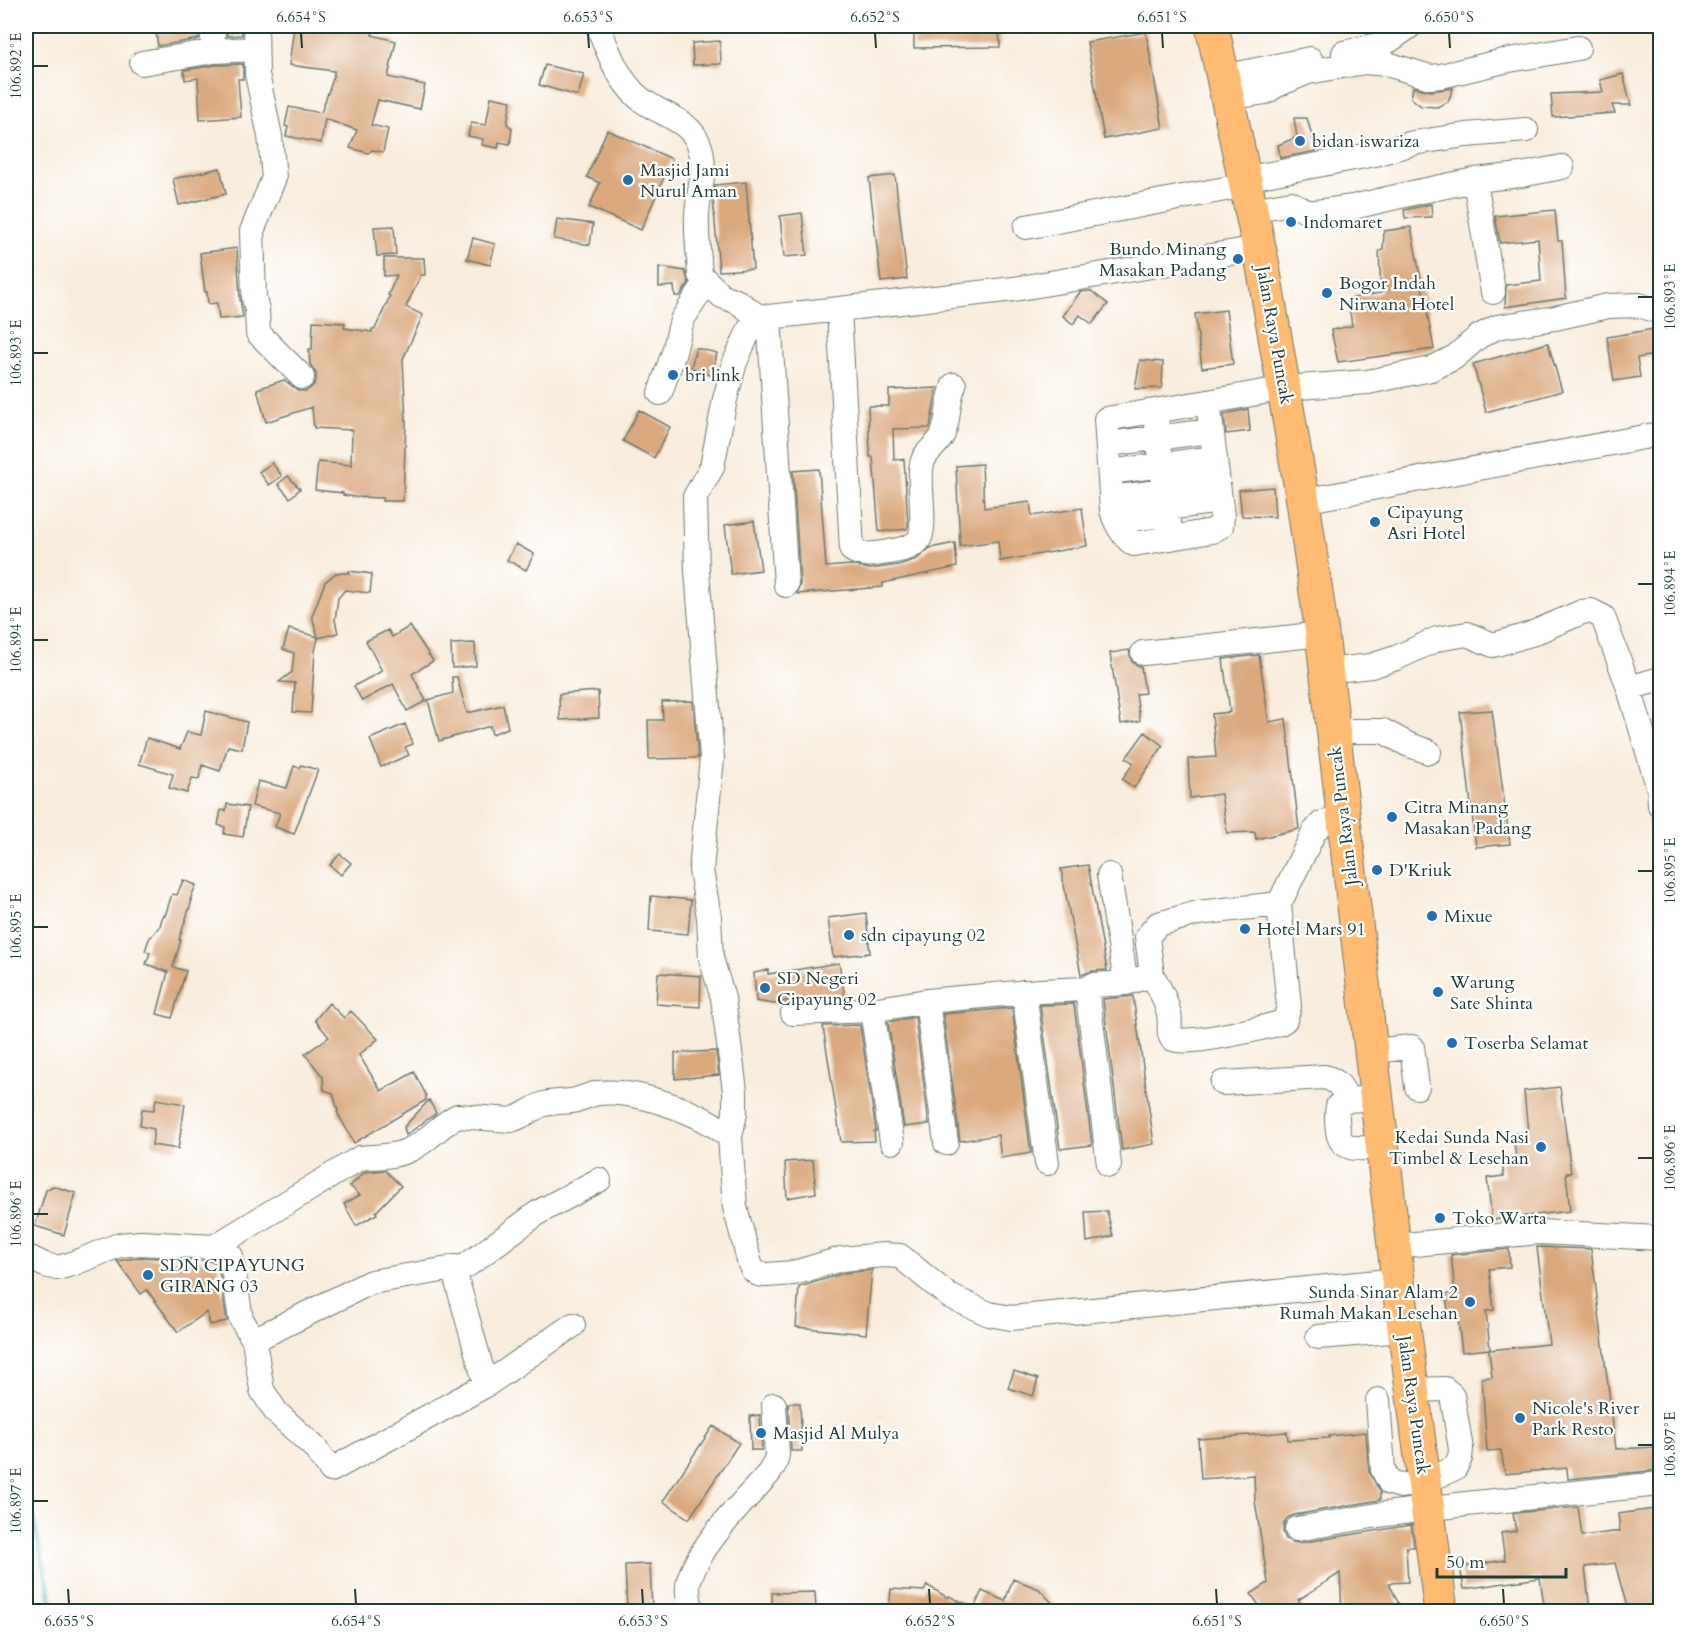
<svg xmlns="http://www.w3.org/2000/svg" width="1686" height="1637" font-family="Cardo,serif">
<style>
.lines{fill:none;stroke-linecap:round;stroke-linejoin:round}
.stream{stroke:#42b2b9;stroke-width:5}
.building{fill:#daa97e}
.minor-casing{stroke:#6b7a6f;stroke-width:26}
.highway-casing{stroke:#6b7a6f;stroke-width:35}
.minor{stroke:#fff;stroke-width:24}
.highway{stroke:#febb71;stroke-width:33}
.ticks{fill:none;stroke:#1f3d34;stroke-width:2}
.poi-dot{fill:#1f6fb2;stroke:#fff;stroke-width:2}
.labels{text-anchor:middle;stroke-width:4.5;stroke-linejoin:round;paint-order:stroke}
.poi-label{font-size:18px;fill:#1f3d34;stroke:#fff;text-anchor:start}
.street-label{font-size:18px;fill:#1f3d34;stroke:#fff}
.neatline{fill:none;stroke:#1f3d34;stroke-width:2}
.ticks-label{font-size:15px;text-anchor:middle;fill:#1f3d34}
</style>
<rect width="100%" height="100%" fill="#fff"/>
<filter id="ink" filterUnits="userSpaceOnUse"><feTurbulence type="fractalNoise" baseFrequency=".0167" numOctaves="2"/><feDisplacementMap in="SourceGraphic" scale="12" xChannelSelector="R" yChannelSelector="G"/><feConvolveMatrix kernelMatrix="1 2 1 2 8 2 1 2 1" color-interpolation-filters="sRGB"/></filter>
<filter id="wash" filterUnits="userSpaceOnUse"><feTurbulence type="fractalNoise" baseFrequency=".008" numOctaves="4" result="noise"/><feDisplacementMap in="SourceGraphic" scale="24" xChannelSelector="R" yChannelSelector="G"/><feGaussianBlur stdDeviation="1.35" result="paint"/><feColorMatrix in="noise" values="0 0 0 0 0 0 0 0 0 0 0 0 0 0 0 0 0 1.4 0 .05"/><feComposite in="paint" operator="in"/></filter>
<g filter="url(#wash)">
<rect width="100%" height="100%" fill="#f8ecdc"/>
<g class="lines">
<path class="stream" d="M26 1487 54 1612"/>
</g>
<g id="blocks">
<path class="building" d="M155 26H198L199 39 158 46Z
M226 26H242V35L227 36Z
M302 26H374L372 35 396 41 388 77 425 85 420 109 378 100 371 125 388 129 383 152 372 150 368 153 350 148 357 130 325 119 321 143 286 136 288 127 285 126 289 107 321 113 334 76V71L289 65 294 27 301 28Z
M914 26H999L1000 47 914 48Z
M1146 32 1163 128 1104 139 1087 42Z
M720 41 721 64 693 65 692 43Z
M243 64V79H238L241 117 200 120 198 78 185 80 184 70 216 65Z
M545 65 584 74 578 96 539 85Z
M1623 74 1631 105H1612L1615 113 1553 117 1551 94 1603 92 1600 80Z
M1413 87 1431 91 1453 88 1448 102 1437 107 1421 106 1411 98Z
M491 97 511 101 507 124 512 128 510 144 499 142 498 148 482 145 483 139 468 136 471 123 486 125Z
M1294 118H1307L1316 151 1280 158 1278 145 1297 137Z
M607 130 672 159 641 230 589 207 600 183 587 177Z
M220 168 226 194 179 205 173 179Z
M895 175 907 279 881 282 869 178Z
M746 182 753 269 719 271 713 198 715 185Z
M1431 204 1432 217 1405 218 1404 210Z
M1555 210 1558 241H1562L1566 298 1505 307 1506 285 1541 281 1538 239 1500 243 1495 216Z
M802 213 807 255 784 257 780 216Z
M557 219 593 224 590 245 554 239Z
M394 226 396 255 377 256 374 227Z
M1411 227 1434 349 1338 362 1331 330 1352 326 1349 304 1354 301 1353 298 1381 293 1379 251 1383 250 1384 231Z
M473 238 495 244 490 265 467 259Z
M237 248 240 299 243 317 219 319 217 303 208 304 207 292H205L200 253Z
M384 258H424L425 275H421L406 307 423 315 403 359 406 423 403 501H382L383 498 355 497 343 495V493L315 490 318 462 351 465 352 430 314 428 312 407 266 422 257 389 284 380 299 391H306L312 387 316 381V374L310 364 309 349H312L313 321 345 323 344 328 372 332V329H375L390 296 388 295 397 275 384 276Z
M659 267 685 271 689 283 680 296H675L674 286 659 287Z
M1091 291 1108 304 1092 324 1080 315 1073 324 1063 316 1080 292Z
M1226 310 1233 364 1202 368 1195 314Z
M1660 328V354L1637 358 1640 377 1614 381 1607 337Z
M1548 343 1562 391 1486 412 1473 364Z
M696 348 717 353 712 376 691 367Z
M1140 360 1163 362 1162 388 1135 389Z
M937 388 930 428 893 429 894 460 904 459 908 525 907 529 879 532 873 457H870L868 406H889V390Z
M1248 409 1250 431 1226 434 1224 414Z
M639 410 670 427 654 458 623 441Z
M272 463 282 476 269 485 259 472Z
M982 464 984 508 1030 502 1032 516 1082 508 1087 546 1000 561 998 541 960 546 956 466Z
M819 469 826 567 851 565 870 569 898 565 917 559 930 548 955 543 957 567 883 583V587L797 594 800 584 793 471Z
M288 476 300 489 290 498 278 484Z
M1273 487 1275 517 1242 516 1239 490Z
M754 521 761 570 731 574 725 525Z
M516 544 534 554 526 570 507 560Z
M349 571 372 574 370 593 345 590 338 598 335 620 338 633 318 638 315 651 311 713 293 712 295 683 279 682 292 672 294 653 283 649 289 629 318 637 312 616 325 582 336 573H349Z
M410 626 433 661 412 674 426 701 407 711 393 684 362 701 354 686 382 671 366 641 388 630 392 637Z
M475 643 476 666 452 668 451 644Z
M1129 650 1132 662 1141 667 1145 693 1136 694 1140 721 1121 724 1110 653Z
M1259 655 1269 722 1286 719 1299 829 1256 839 1255 832 1227 833 1221 794 1190 798 1188 759 1216 757 1212 714 1230 712 1223 659Z
M452 677H457L467 713 503 705 508 728 492 734 490 726 439 741 428 700 453 693Z
M598 691 599 718 560 720 559 694Z
M693 701 698 758 649 759 648 720H663L662 702Z
M1492 710 1510 844 1476 847 1460 712Z
M206 711 247 722 242 749 228 746 220 771 202 765 199 779 192 778 187 793 169 788 173 774 139 764 147 738 180 749 187 732 201 735Z
M405 724 413 744 405 747 409 755 381 767 370 739Z
M1145 732 1163 746 1134 788 1122 779 1134 763 1126 758Z
M301 765 318 770 294 834 275 827 280 813 252 806 258 781 287 788 294 766 299 768Z
M227 804 248 807 243 837 224 834 225 827 218 825 221 810 226 811Z
M340 854 351 863 341 875 330 865Z
M1088 865 1107 970 1092 971 1081 975 1061 869Z
M183 880 196 885 190 900H192L179 940H181L173 967 186 971 172 1018 157 1014 168 972 146 964 150 953 145 951 149 939 160 926 163 915 165 916 172 894 177 895Z
M651 896 691 900 688 934 649 931Z
M866 913 870 953 833 957 828 918Z
M839 963 845 997 792 999 774 1004 756 1001 754 973 768 970V974Z
M658 973 701 976 700 1007 656 1004Z
M1133 996 1154 1144 1122 1150 1103 999Z
M329 1003 344 1018 351 1011 378 1039 359 1055 381 1091 414 1072 426 1095V1100L354 1143 337 1112 338 1111 333 1093 324 1090 323 1077 305 1054 329 1037 315 1020Z
M1074 1004 1092 1145 1060 1149 1040 1005Z
M1012 1008 1031 1153 1001 1158 998 1135 960 1141 943 1014Z
M915 1017 929 1124 904 1127 888 1022Z
M860 1025 876 1131H874L875 1141 841 1142 823 1026Z
M716 1051 719 1075 675 1079V1053Z
M1560 1087 1571 1173H1566L1570 1211 1492 1220 1487 1178 1504 1176 1502 1161 1516 1159 1513 1134 1528 1132 1524 1091Z
M156 1099 185 1104 178 1149 152 1145 154 1129 140 1126 142 1109 154 1110Z
M429 1100 436 1113 406 1135 404 1127Z
M813 1160 816 1193 787 1198 785 1162Z
M385 1170 401 1186 376 1212 377 1214 356 1226 344 1204 360 1195 350 1186 365 1172Z
M53 1186 76 1193 64 1235 35 1226 46 1190Z
M1107 1211 1113 1236 1087 1242 1085 1212Z
M1537 1247 1591 1249 1616 1449 1657 1447 1659 1470 1568 1479 1567 1468 1505 1474 1501 1450 1487 1451 1482 1378 1492 1377 1489 1350 1549 1344Z
M1509 1249 1510 1267 1489 1269 1494 1310 1486 1311 1490 1349 1462 1352 1457 1311 1448 1312 1446 1294 1455 1293 1451 1255Z
M141 1257 210 1261 218 1265 227 1321 210 1325 207 1312 178 1332 147 1290 141 1294 117 1261Z
M872 1270 866 1334 796 1327 799 1287 844 1273Z
M1014 1371 1038 1379 1033 1396 1008 1388Z
M788 1403H800L802 1451H791Z
M760 1415 762 1450H751L750 1416Z
M713 1426 739 1443 689 1519 663 1501Z
M1287 1432 1288 1440 1329 1438V1436L1366 1432 1369 1471 1380 1492V1500L1294 1515 1287 1518 1284 1524 1283 1532 1286 1539 1292 1542 1299 1543 1411 1525 1414 1547H1406L1408 1582 1389 1583 1402 1611H1342L1340 1573 1298 1600 1306 1611H1263L1251 1594 1268 1583 1255 1501 1254 1475 1201 1479 1198 1439Z
M1578 1507 1582 1536 1620 1531 1618 1514 1654 1509 1660 1558V1611H1628L1615 1563 1585 1567 1590 1611H1545L1540 1578 1464 1589 1460 1567 1505 1560 1501 1533 1516 1531 1513 1513Z
M650 1564 652 1610 627 1611 625 1565Z
M1013 1579 1039 1589 1060 1611H889L891 1589 924 1591 927 1585 948 1598 949 1596 974 1608 982 1591 1005 1601Z
M815 1592 816 1611H772V1593Z"/>
</g>
</g>
<g filter="url(#ink)">
<use href="#blocks" fill-opacity="0" stroke="#6b7a6f" stroke-width="1.5"/>
<g class="lines">
<g class="minor-casing">
<path id="minor" d="M212 26 214 51
M256 26 257 74 270 136 274 178 252 231 254 298 257 310 258 333 302 377
M598 26C608 51 617 78 638 97 658 115 691 118 700 147 707 169 698 194 697 215 696 235 699 255 700 275L722 296 738 302 756 315 769 317 1014 289 1259 248
M1344 53 1382 44 1390 40 1410 26
M142 63 214 51 255 49
M1223 77 1310 59
M1227 98 1266 92 1277 85 1308 72 1365 62 1387 64 1430 77 1441 76 1504 61 1578 48
M1244 179 1375 154 1413 143 1466 135 1526 130
M1475 180 1493 292
M1251 210 1291 203 1309 213 1353 207 1417 192 1475 180 1521 175 1562 167
M1026 227 1246 185
M839 309 852 550C863 557 876 554 888 552 898 550 910 549 918 541 928 529 917 481 922 464 925 450 939 445 943 434 949 419 947 402 954 385
M769 317 786 585
M660 393 674 352 682 320 706 282
M1208 402 1285 388 1368 382 1431 369 1455 357 1478 337 1497 327 1555 318 1608 306 1639 305 1660 312
M1208 402 1222 516 1221 526 1212 531 1134 544C1123 537 1115 522 1112 510L1106 419Z
M1155 411 1171 538
M1108 444 1211 431
M1110 472 1214 458
M1165 485 1216 478
M1111 498 1165 491
M1303 501 1660 434
M1167 508 1220 501
M1116 521 1168 514
M1143 653 1322 634
M1326 671 1371 666 1396 658 1437 639 1467 634 1493 645 1531 634 1582 612 1591 611 1603 617 1629 688 1659 789 1660 805
M1629 688 1660 679
M1333 731H1383L1407 744 1429 752
M1109 875 1126 983
M1152 975C1159 987 1166 1000 1169 1014 1171 1021 1168 1031 1171 1037 1176 1049 1266 1027 1280 1023L1285 1020 1289 1007 1279 904
M1087 989 1109 1165
M1024 992 1047 1163
M927 1001 946 1143
M872 1010 892 1142
M793 1013 872 1010 927 1001 1040 991 1087 989 1093 985 1126 983 1152 975 1147 937 1158 924 1198 913 1279 904 1314 832 1322 823 1343 819
M1372 1051 1412 1047 1417 1087
M1223 1083 1324 1077C1338 1080 1342 1088 1348 1100
M1362 1099 1348 1100 1338 1106C1336 1115 1337 1123 1338 1131 1341 1154 1365 1148 1382 1147
M730 1137 735 1113V1091L723 998 711 958 709 917 701 870 712 758 697 571 695 497 712 467 725 399 735 362 756 315
M1394 1246 1539 1232 1660 1238
M214 1247 231 1256 241 1319 254 1340 262 1390 276 1412 314 1447 331 1470 486 1385 573 1325
M26 1256 45 1265 57 1268 72 1264 119 1245 141 1243 214 1247 360 1158C377 1156 396 1157 411 1149 429 1141 440 1124 458 1116L511 1120C523 1117 532 1108 544 1104 553 1102 562 1102 571 1101 580 1100 588 1095 598 1093 635 1089 702 1112 730 1137L735 1207 750 1264 753 1270 758 1274 766 1275 794 1273 841 1259 884 1255 900 1256 949 1296 989 1314 1011 1318 1398 1280
M453 1267 486 1385
M1318 1337 1404 1330
M254 1340 371 1282 466 1266 539 1212 599 1180
M1378 1400 1383 1470 1390 1483 1401 1486 1424 1482 1455 1468 1460 1458 1461 1449 1452 1395 1445 1389 1412 1390
M1297 1529 1378 1515 1466 1504 1660 1484
M692 1612C689 1601 686 1590 689 1580 701 1542 744 1502 769 1473L775 1463 777 1455 774 1405"/>
</g>
<g class="highway-casing">
<path id="highway" d="M1212 26 1262 261 1303 501 1322 634 1398 1280 1441 1612"/>
</g>
<use href="#minor" class="minor"/>
<use href="#highway" class="highway"/>
</g>
</g>
<path class="ticks" d="M301 33 302 48M588 33 589 48M875 33 876 48M1162 33 1163 48M1449 33 1450 48M33 66H48M1638 297H1653M33 353H48M1638 584H1653M33 640H48M1638 871H1653M33 927H48M1638 1158H1653M33 1214H48M1638 1445H1653M33 1501H48M68 1589 69 1604M355 1589 356 1604M642 1589 643 1604M929 1589 930 1604M1216 1589 1217 1604M1503 1589 1504 1604"/>
<g class="poi-dot">
<circle cx="1300" cy="141" r="6"/>
<circle cx="628" cy="180" r="6"/>
<circle cx="1291" cy="222" r="6"/>
<circle cx="1238" cy="259" r="6"/>
<circle cx="1327" cy="293" r="6"/>
<circle cx="673" cy="375" r="6"/>
<circle cx="1375" cy="522" r="6"/>
<circle cx="1392" cy="817" r="6"/>
<circle cx="1377" cy="870" r="6"/>
<circle cx="1432" cy="916" r="6"/>
<circle cx="1245" cy="929" r="6"/>
<circle cx="849" cy="935" r="6"/>
<circle cx="765" cy="988" r="6"/>
<circle cx="1438" cy="992" r="6"/>
<circle cx="1452" cy="1043" r="6"/>
<circle cx="1541" cy="1147" r="6"/>
<circle cx="1440" cy="1218" r="6"/>
<circle cx="148" cy="1275" r="6"/>
<circle cx="1470" cy="1302" r="6"/>
<circle cx="1520" cy="1418" r="6"/>
<circle cx="761" cy="1433" r="6"/>
</g>
<g class="labels">
<g class="poi-label">
<text x="1312" y="147">bidan iswariza</text>
<text x="640" y="176">Masjid Jami<tspan x="640" dy="21">Nurul Aman</tspan></text>
<text x="1303" y="228">Indomaret</text>
<text x="1226" y="255" text-anchor="end">Bundo Minang<tspan x="1226" dy="21">Masakan Padang</tspan></text>
<text x="1339" y="289">Bogor Indah<tspan x="1339" dy="21">Nirwana Hotel</tspan></text>
<text x="685" y="381">bri link</text>
<text x="1387" y="518">Cipayung<tspan x="1387" dy="21">Asri Hotel</tspan></text>
<text x="1404" y="813">Citra Minang<tspan x="1404" dy="21">Masakan Padang</tspan></text>
<text x="1389" y="876">D'Kriuk</text>
<text x="1444" y="922">Mixue</text>
<text x="1257" y="935">Hotel Mars 91</text>
<text x="861" y="941">sdn cipayung 02</text>
<text x="777" y="984">SD Negeri<tspan x="777" dy="21">Cipayung 02</tspan></text>
<text x="1450" y="988">Warung<tspan x="1450" dy="21">Sate Shinta</tspan></text>
<text x="1464" y="1049">Toserba Selamat</text>
<text x="1529" y="1143" text-anchor="end">Kedai Sunda Nasi<tspan x="1529" dy="21">Timbel &amp; Lesehan</tspan></text>
<text x="1452" y="1224">Toko Warta</text>
<text x="160" y="1271">SDN CIPAYUNG<tspan x="160" dy="21">GIRANG 03</tspan></text>
<text x="1458" y="1298" text-anchor="end">Sunda Sinar Alam 2<tspan x="1458" dy="21">Rumah Makan Lesehan</tspan></text>
<text x="1532" y="1414">Nicole's River<tspan x="1532" dy="21">Park Resto</tspan></text>
<text x="773" y="1439">Masjid Al Mulya</text>
</g>
<g class="street-label">
<text transform="translate(1275 335) rotate(80)" y="6">Jalan Raya Puncak</text>
<text transform="translate(1343 816) rotate(-97)" y="6">Jalan Raya Puncak</text>
<text transform="translate(1414 1405) rotate(82)" y="6">Jalan Raya Puncak</text>
</g>
</g>
<rect width="1686" height="1637" fill="none" stroke="#fff" stroke-width="66"/>
<path d="M1437 1568v9h129v-9" fill="none" stroke="#1f3d34" stroke-width="3"/>
<text x="1446" y="1568" font-size="18" fill="#1f3d34" stroke="#ffffff" stroke-width="4.5" paint-order="stroke">50 m</text>
<rect x="33" y="33" width="1620" height="1571" class="neatline"/>
<g class="ticks-label">
<text x="301" y="22">6.654°S</text>
<text x="588" y="22">6.653°S</text>
<text x="875" y="22">6.652°S</text>
<text x="1162" y="22">6.651°S</text>
<text x="1449" y="22">6.650°S</text>
<text transform="translate(16 66) rotate(-90)" y="5">106.892°E</text>
<text transform="translate(1670 297) rotate(-90)" y="5">106.893°E</text>
<text transform="translate(16 353) rotate(-90)" y="5">106.893°E</text>
<text transform="translate(1670 584) rotate(-90)" y="5">106.894°E</text>
<text transform="translate(16 640) rotate(-90)" y="5">106.894°E</text>
<text transform="translate(1670 871) rotate(-90)" y="5">106.895°E</text>
<text transform="translate(16 927) rotate(-90)" y="5">106.895°E</text>
<text transform="translate(1670 1158) rotate(-90)" y="5">106.896°E</text>
<text transform="translate(16 1214) rotate(-90)" y="5">106.896°E</text>
<text transform="translate(1670 1445) rotate(-90)" y="5">106.897°E</text>
<text transform="translate(16 1501) rotate(-90)" y="5">106.897°E</text>
<text x="69" y="1626">6.655°S</text>
<text x="356" y="1626">6.654°S</text>
<text x="643" y="1626">6.653°S</text>
<text x="930" y="1626">6.652°S</text>
<text x="1217" y="1626">6.651°S</text>
<text x="1504" y="1626">6.650°S</text>
</g>
</svg>
